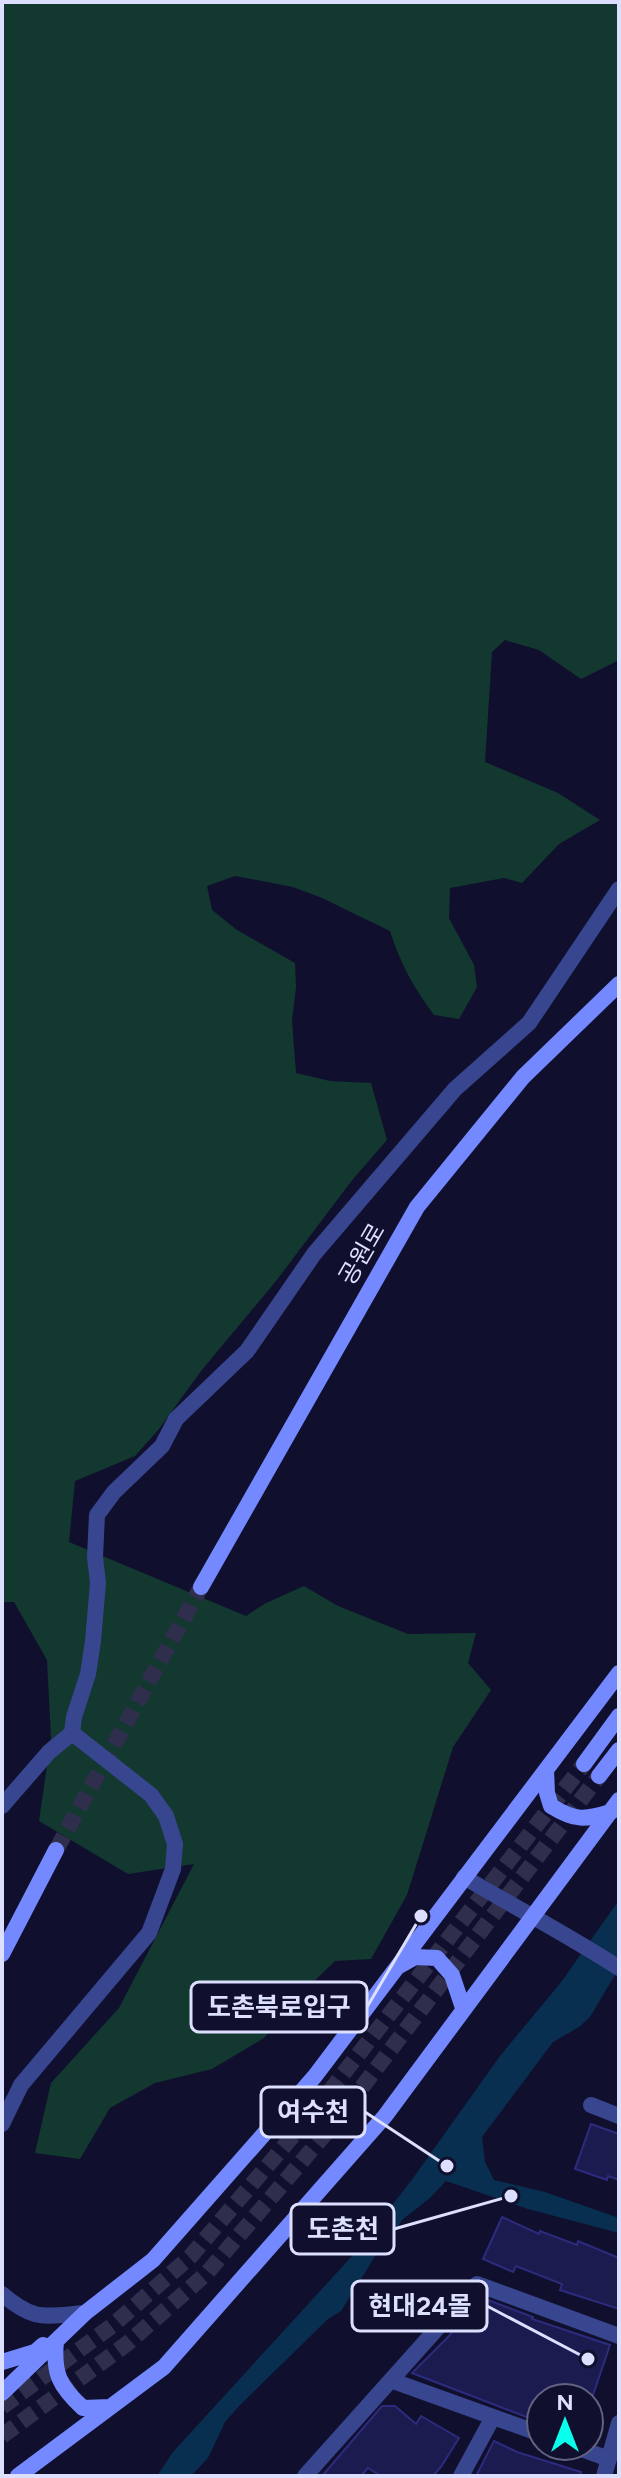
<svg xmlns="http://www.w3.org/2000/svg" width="621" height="2478" font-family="Figtree,'Noto Sans KR',sans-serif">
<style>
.green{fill:#123830}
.water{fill:#082f4f}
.building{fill:#1c1b50;stroke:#2d2b7d;stroke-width:2}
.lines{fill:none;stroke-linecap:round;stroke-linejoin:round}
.secondary-tunnel{stroke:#2f2f4d;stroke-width:16;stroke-dasharray:16 8;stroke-linecap:butt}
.minor{stroke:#38458f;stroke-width:16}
.secondary{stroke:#7489ff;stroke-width:16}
.labels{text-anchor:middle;stroke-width:6;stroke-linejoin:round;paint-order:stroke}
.street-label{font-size:24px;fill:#dddfff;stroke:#10102e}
.leader{fill:none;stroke:#dddfff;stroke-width:3}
.callout-dot{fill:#dddfff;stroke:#10102e;stroke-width:3}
.callout{fill:#10102e;stroke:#dddfff;stroke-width:3}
.callout-label{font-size:26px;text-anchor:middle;font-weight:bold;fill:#dddfff}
</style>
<rect width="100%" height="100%" fill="#10102e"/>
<path class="green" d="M2 2H619V660L581 679 539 650 505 640 492 652 485 762 558 793 600 820 559 844 522 883 504 878 450 888 449 918 474 965 477 987 459 1019 434 1015C414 988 400 963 390 931L322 898 293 887 235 876 207 886 212 910 237 930 295 963 296 987 292 1021 296 1073 330 1081 371 1083 387 1140 353 1179 276 1281 201 1371 159 1429 135 1456 75 1481 69 1542 246 1616 266 1603 304 1586 338 1606 408 1634 476 1633 468 1663 491 1690 453 1747 407 1895 371 1959 335 1961 303 1992 264 2038 212 2069 155 2083 110 2108 80 2159 35 2153 51 2083 119 2008 194 1864 128 1874 39 1821 51 1738 47 1660 14 1602H2Z"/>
<path class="water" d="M619 1900V1968L590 2017 579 2027 553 2042 482 2137 485 2162 494 2180 545 2192 619 2218V2233L528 2209 446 2181 430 2198 402 2220 388 2243 377 2253 341 2311 328 2319 240 2405 225 2422 208 2458 191 2476H157L173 2452 353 2255 411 2181 500 2056 562 1981Z"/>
<path class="building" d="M591 2124 619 2134V2180L608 2176 607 2180 575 2169Z
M502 2217 539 2234 540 2231 577 2245 578 2241 619 2258V2309L560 2290 562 2284 516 2266 513 2272 483 2259Z
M480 2297 533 2317 532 2319 610 2345 592 2398H538L529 2418 412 2373 449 2336Z
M382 2406H395L416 2424 421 2416 459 2438 441 2467 433 2476H381L368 2468 361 2476H322Z
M494 2441 517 2452 581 2472V2476H476Z"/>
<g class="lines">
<path class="secondary-tunnel" d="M56 1850 201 1587
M2 2407 113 2325 190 2257 319 2105 584 1764
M2 2436 128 2343 207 2273 337 2120 599 1776"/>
<path class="minor" d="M72 1733 74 1717 88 1674 93 1641 98 1583 95 1557 97 1515 114 1492 162 1446 176 1419 247 1351 314 1254 455 1089 529 1023 619 889
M2 1806 49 1752 72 1733 151 1795 166 1816 175 1844 173 1869 149 1933 21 2085 2 2124
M464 1877C516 1908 568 1935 619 1968
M591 2105 619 2116
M2 2294C35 2322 44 2316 85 2313
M393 2381 541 2434
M573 2446 609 2459
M305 2476 477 2284 619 2336
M461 2476 493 2417
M604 2476 619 2423"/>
<path class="secondary" d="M201 1587 417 1207 523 1077 619 984
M584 1764 619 1716
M546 1770 547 1793 551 1806C575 1821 585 1820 611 1812
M599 1776 619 1750
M2 1954 56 1850
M399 1966 415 1957 437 1958 452 1975 463 2008
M56 2341C53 2373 59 2386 83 2408L110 2407
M2 2362 35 2352 43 2345
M2 2393 85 2313 153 2260 315 2076 619 1673
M18 2476 164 2367 385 2116 619 1800"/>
</g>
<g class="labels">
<g class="street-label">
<text transform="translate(362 1254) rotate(-60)" y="8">공원로</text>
</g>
</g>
<path class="leader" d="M421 1916L367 2007M447 2166L365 2112M511 2196L394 2229M588 2359L487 2306"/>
<g class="callout-dot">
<circle cx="421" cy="1916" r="8"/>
<circle cx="447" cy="2166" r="8"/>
<circle cx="511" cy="2196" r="8"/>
<circle cx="588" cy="2359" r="8"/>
</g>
<g class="callout">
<rect x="191" y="1982" width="176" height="50" rx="8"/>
<rect x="261" y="2087" width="104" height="50" rx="8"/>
<rect x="291" y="2204" width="103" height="50" rx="8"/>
<rect x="352" y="2281" width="135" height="50" rx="8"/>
</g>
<g class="callout-label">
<text x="279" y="2016">도촌북로입구</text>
<text x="313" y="2121">여수천</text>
<text x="343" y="2238">도촌천</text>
<text x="420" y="2315">현대24몰</text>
</g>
<rect width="621" height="2478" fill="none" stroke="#dddfff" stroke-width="8"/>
<g transform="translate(565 2422)"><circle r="38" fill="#10102e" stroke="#626382" stroke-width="2"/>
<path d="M0-6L14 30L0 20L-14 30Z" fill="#09ffeb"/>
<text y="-12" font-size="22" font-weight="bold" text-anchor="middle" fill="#dddfff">N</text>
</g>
</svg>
